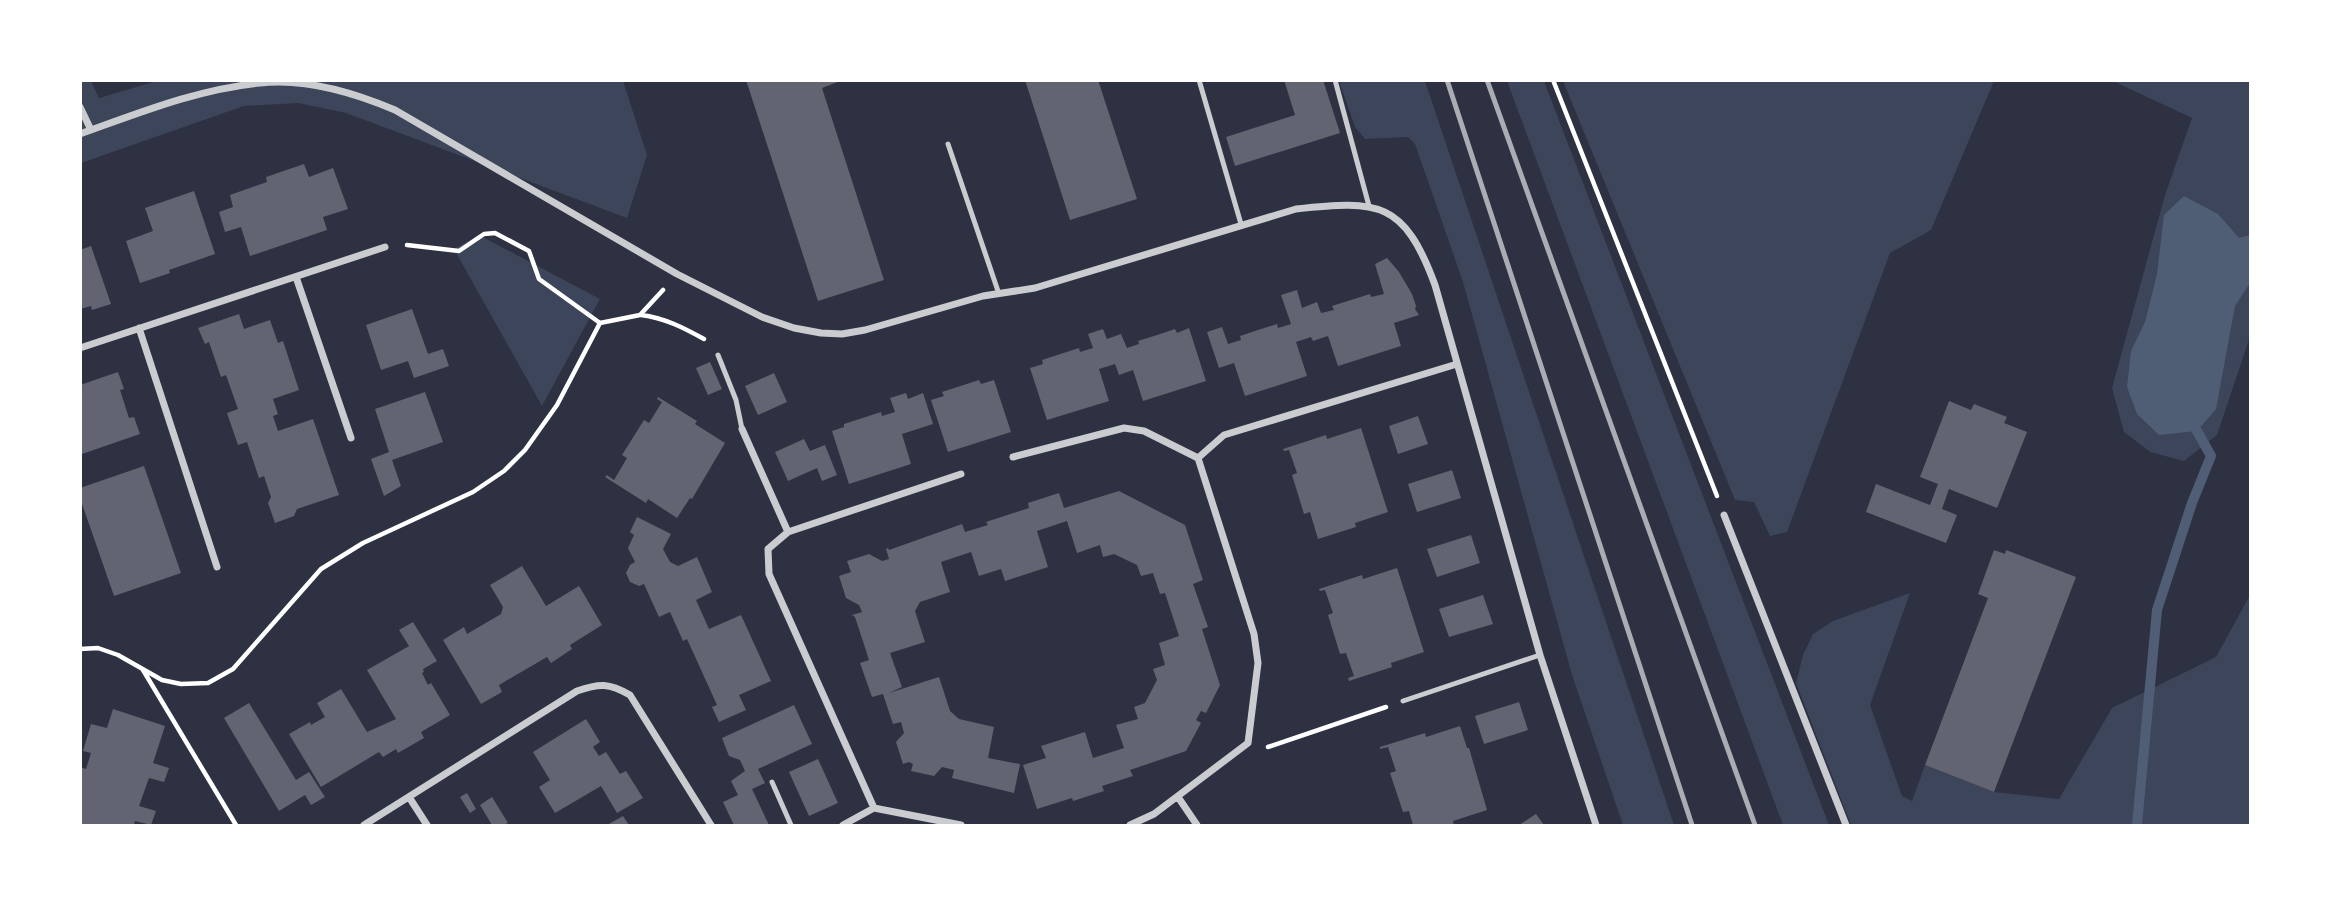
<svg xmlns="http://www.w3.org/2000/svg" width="2331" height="906" font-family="'Noto Sans',sans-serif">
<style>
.green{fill:#3c4559}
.water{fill:#4f5d75}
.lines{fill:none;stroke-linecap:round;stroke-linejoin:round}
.stream{stroke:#4f5d75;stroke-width:10}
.building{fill:#626471}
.path{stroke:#fff;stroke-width:4.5}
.service{stroke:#caccd0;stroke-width:5}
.minor{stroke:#caccd0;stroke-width:7}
.rail{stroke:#abadb3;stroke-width:5}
</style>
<rect width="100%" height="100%" fill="#2d3142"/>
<path class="green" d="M81 80 91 81 99 98 160 80 623 81 647 155 627 218 346 113 298 103 244 106 81 163Z
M1339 81H1425L1674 825H1623L1572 675 1463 282 1415 144 1408 137 1365 139 1355 127Z
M1507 81H1544L1829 825H1783Z
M1563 81H1994L1931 230 1890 253 1787 532 1770 536 1754 502 1735 500Z
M2113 81H2250V337L2217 435 2184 461 2150 452 2124 432 2112 388 2165 195 2192 118Z
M479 235 600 299 542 406 454 249Z
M1910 593 1870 705 1902 796 1912 801 1925 765 1994 792 2059 799 2112 708 2216 657 2250 595V825H1851L1796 683 1803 655 1813 634 1833 621Z"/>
<path class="water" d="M2184 196 2218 214 2239 238 2250 235V283L2235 306 2216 409 2197 431 2159 435 2137 414 2127 387 2131 351 2145 322 2157 274 2164 215Z"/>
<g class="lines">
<path class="stream" d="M2137 825 2157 610 2192 503 2211 456 2197 431"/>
</g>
<path class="building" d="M746 80H843L822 88 884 280 818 301Z
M1025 80H1098L1137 199 1070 220Z
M1284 80H1323L1340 133 1235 166 1226 137 1295 115Z
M304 164 309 177 333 168 348 209 323 217 327 230 250 256 241 227 225 232 219 212 233 207 230 195 267 182 266 177Z
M194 191 215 254 169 270 170 273 140 283 126 241 153 231 145 208Z
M91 246 111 304 92 310 91 306 80 309V250Z
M1387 258 1399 272 1412 294 1416 306 1415 309 1419 315 1394 323 1401 346 1338 366 1328 336 1313 341 1311 337 1296 342 1307 376 1245 396 1234 363 1219 368 1207 332 1222 327 1228 344 1241 340 1240 336 1258 330 1277 324 1278 328 1291 324 1281 295 1297 290 1302 308 1317 302 1321 313 1334 310 1332 306 1370 294 1371 297 1384 294 1375 264Z
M412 309 428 354 443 349 449 366 414 378 408 361 381 370 366 325Z
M239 314 244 329 270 320 278 343 283 341 299 390 273 399 278 414 273 416 278 431 313 419 339 495 297 509 294 516 275 523 268 503 271 497 264 476 259 478 247 442 238 445 227 413 238 409 226 375 221 377 209 342 205 344 198 328Z
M1189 328 1206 381 1143 401 1133 370 1119 375 1115 364 1099 369 1109 401 1047 420 1030 368 1043 364 1042 360 1079 348 1080 352 1093 348 1088 334 1103 329 1107 339 1121 334 1127 348 1139 344 1138 341 1157 335 1175 329 1177 333Z
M710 362 722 389 708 395 696 368Z
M118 372 124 389 120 390 129 418 134 417 140 434 82 454 80 385Z
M774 373 787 402 758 415 745 386Z
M979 380 981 384 994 380 1011 432 948 452 931 400 944 396 942 392Z
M425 392 443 442 392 460 401 486 384 496 371 459 389 452 375 409Z
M906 393 908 399 923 393 933 424 902 434 911 464 849 484 832 431 844 427V424L881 412 882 416 895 412 890 398Z
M658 397 697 421 695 424 725 443 692 499 690 498 677 518 648 499 646 503 605 477 607 475 614 480 627 458 622 455 644 420 649 423 662 402 657 399Z
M1949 401 1971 410 1974 404 2007 417 2004 423 2027 432 1997 508 1949 489 1942 509 1957 515 1946 543 1866 512 1876 484 1930 505 1938 484 1920 477Z
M1418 416 1428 444 1398 454 1389 426Z
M1361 428 1388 512 1355 523 1356 527 1318 539 1310 512 1304 514 1292 475 1297 473 1289 450 1284 451 1283 449 1326 435 1327 439Z
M804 439 810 451 825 445 837 475 822 481 817 468 788 481 775 452Z
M144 466 181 573 114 596 80 498V488Z
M1452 470 1461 498 1417 512 1408 484Z
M1119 491 1185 525 1203 580 1193 584 1208 627 1202 629 1220 685 1206 713 1201 711 1196 720 1201 723 1186 751 1130 770 1133 776 1102 786 1104 791 1073 801 1072 798 1037 809 1023 765 1046 758 1041 746 1085 732 1093 758 1124 748 1116 725 1138 719 1134 707 1145 703 1157 680 1153 669 1165 665 1159 643 1179 636 1165 593 1160 594 1153 573 1141 576 1137 565 1114 554 1103 557 1100 545 1077 553 1067 521 1037 531 1048 567 1005 581 1001 569 979 576 971 552 941 562 950 592 920 602 915 611 925 642 890 653 902 687 889 693 939 677 950 711 959 719 994 727 988 758 1020 764 1014 793 952 778 954 770 942 767 934 776 911 771 913 764 909 762 903 764 896 742 904 733 901 722 893 724 883 694 872 697 860 663 869 660 855 617 852 615 862 612 859 605 846 598 839 576 851 572 847 561 869 554 882 561 889 559 886 549 888 548 889 550 962 524 965 532 988 525 986 522 1029 508 1028 503 1059 493 1064 508Z
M637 517 671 534 663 549 670 562 678 566 697 557 712 592 696 600 709 629 741 615 771 681 739 695 746 710 719 722 712 707 717 705 687 639 683 641 670 612 659 617 644 584 639 586 630 582 626 573 630 565 635 562 628 548 634 535 630 532Z
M1471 535 1480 563 1437 577 1427 549Z
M1994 550 2005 554 2006 550 2076 577 1994 792 1925 765 1988 598 1978 594Z
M522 566 546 606 579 586 602 625 570 645 572 649 551 663 547 657 499 685 502 692 481 704 443 640 464 627 467 634 501 614 503 607 490 585Z
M1397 568 1424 652 1391 663 1392 667 1349 681 1348 678 1354 676 1346 653 1340 654 1328 615 1333 613 1325 590 1320 591 1319 589 1362 575 1363 579Z
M1483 595 1493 624 1449 637 1439 609Z
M413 622 437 661 423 669 424 672 422 673 428 685 431 683 450 715 421 732 424 738 398 753 396 749 383 757 379 752 321 787 289 734 310 722 311 725 325 717 317 703 341 689 367 732 396 719 367 670 409 646 399 630Z
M1519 702 1528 730 1484 744 1475 716Z
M249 703 296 780 309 772 325 797 311 805 305 795 279 811 224 718Z
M794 705 812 744 758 769 765 783 752 789 769 825H734L723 802 738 795 731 781 745 771 740 760 729 756 722 738Z
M113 709 165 726 153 763 169 768 164 782 149 778 139 806 156 811 151 825 135 821 134 825H80V767L86 769 91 753 83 751 91 724 107 728Z
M586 719 600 742 593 747 599 756 606 752 620 774 626 771 643 798 617 813 601 786 555 813 539 787 550 780 533 752Z
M1460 726 1467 748H1469L1487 810 1453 821 1454 825H1413L1409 811 1403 812 1390 773 1396 771 1388 747 1380 749V747L1425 733 1426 737Z
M818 759 838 803 809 816 789 772Z
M467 793 476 809 470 813 460 797Z
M492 797 508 823 503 825H492L480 805Z
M1536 814 1544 825H1519Z
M623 816 629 825H607Z"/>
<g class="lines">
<path class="path" d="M1553 80 1717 496
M407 245 459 251 484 234 495 233 529 251 539 279 600 323
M641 315C665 318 684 328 704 339
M80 649 98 648 118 655 162 680 181 684 208 683 233 669 321 569 363 543 473 492 504 471 525 450 557 405 600 323 640 315 663 290
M143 670 236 825
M1268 747 1386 707"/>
<path class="service" d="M1199 80 1241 224
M1335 80 1369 206
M948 144 999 294
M718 355 736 400 742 429
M1403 701 1540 655
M772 782 791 825"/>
<path class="minor" d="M80 107 91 130
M80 134C139 113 198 89 260 83 304 78 355 93 395 110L677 274 762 317 794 328 821 333 842 334 865 330 983 296 1035 288 1296 209C1379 200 1404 201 1435 285L1540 655 1596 825
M296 277 351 438
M139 328 217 567
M80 348 385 247
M742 429 788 532
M1013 457 1124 428 1144 431 1198 458 1224 435 1457 364
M1724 515 1846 825
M409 797 427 825
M1178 797 1197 825
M874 808 769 574 768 549 788 532 961 474
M364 825 577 691C600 683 609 683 630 695L711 825
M843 825 874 808 961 825
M1130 825 1154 814 1248 743 1258 663 1254 634 1198 458"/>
<path class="rail" d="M1447 80 1692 825
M1487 80 1755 825"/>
</g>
<rect width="2331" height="906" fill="none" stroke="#ffffff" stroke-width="164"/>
</svg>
